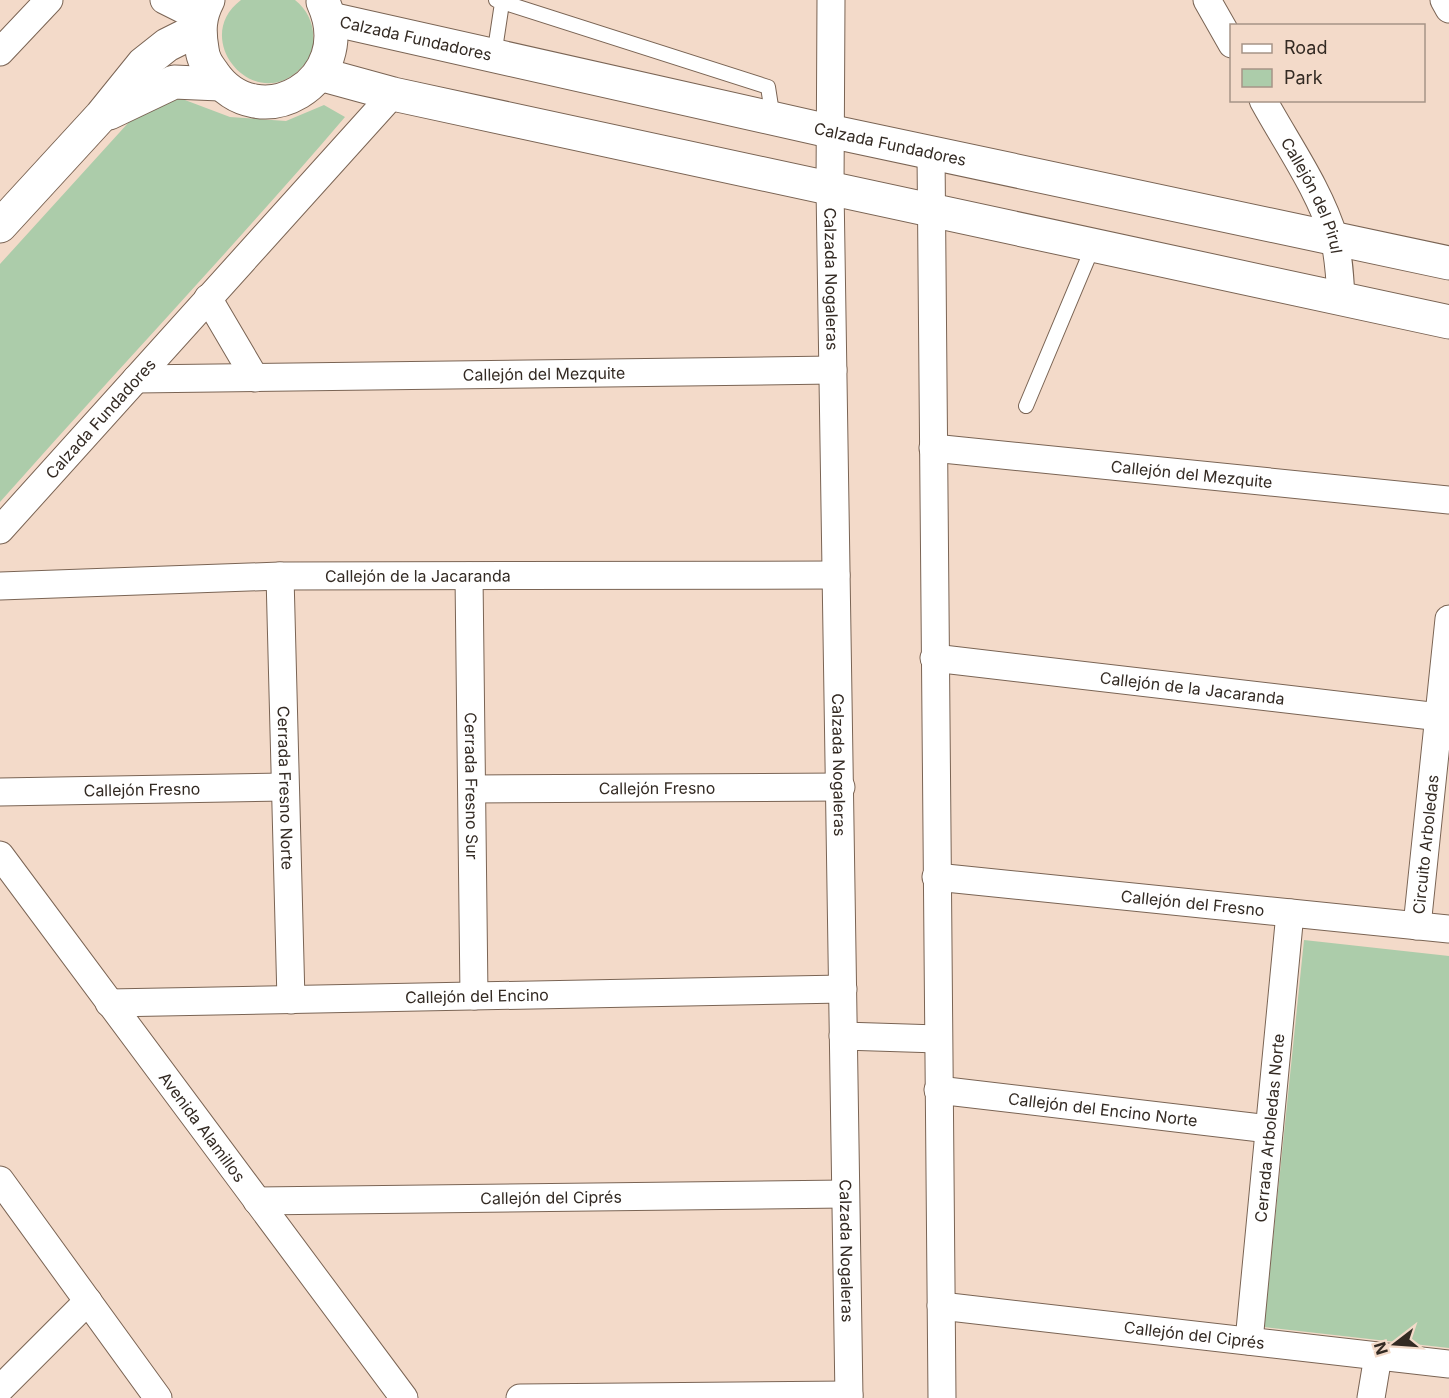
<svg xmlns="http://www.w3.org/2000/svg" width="1449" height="1398" font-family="Inter,sans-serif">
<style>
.green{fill:#acccaa}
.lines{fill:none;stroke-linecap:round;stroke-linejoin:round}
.lane-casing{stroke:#7a6454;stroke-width:16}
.street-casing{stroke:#7a6454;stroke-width:29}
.secondary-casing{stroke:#7a6454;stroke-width:35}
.lane{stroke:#fff;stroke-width:14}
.street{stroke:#fff;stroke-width:27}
.secondary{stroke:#fff;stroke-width:33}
.labels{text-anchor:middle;stroke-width:4.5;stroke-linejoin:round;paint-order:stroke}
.street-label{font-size:16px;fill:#332a23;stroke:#f3dac9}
</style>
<rect width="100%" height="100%" fill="#f3dac9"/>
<path class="green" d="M241 0H295C309 11 315 27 313 44 312 54 307 62 301 68 255 116 189 39 241 0Z
M177 97 230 117 286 121 324 105 345 117C233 248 114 373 0 502V264L149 100Z
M1304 940 1449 956V1348L1264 1327Z"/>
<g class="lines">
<g class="lane-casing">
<path id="lane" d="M496 0 768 87 773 119
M494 56 502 3
M1026 406 1094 244"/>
</g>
<g class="street-casing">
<g id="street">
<path d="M164 0 200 18"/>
<path id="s1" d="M831 0 830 188 849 1398"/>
<path d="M1207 0 1232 44"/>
<path d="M1444 0 1449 9"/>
<path d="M0 52 49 0"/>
<path id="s2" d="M1263 100C1287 144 1320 190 1334 238 1339 258 1340 278 1341 298"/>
<path d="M931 153 942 1398"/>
<path d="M208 298 255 378"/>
<path id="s3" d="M136 379 833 370"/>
<path id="s4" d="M933 448 1449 500"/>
<path id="s5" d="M0 530 393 94"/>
<path id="s6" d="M280 576 291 1000"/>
<path id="s7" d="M469 576 474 996"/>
<path id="s8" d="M0 586 280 576 836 575"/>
<path id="s9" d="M934 658 1449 718"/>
<path id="s10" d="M473 789 841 787"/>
<path id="s11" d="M0 792 284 787"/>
<path id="s12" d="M0 855 404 1398"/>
<path id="s13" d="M936 877 1449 929"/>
<path id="s14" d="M1417 926 1449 619"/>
<path id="s15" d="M109 1003 843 989"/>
<path d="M843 1036 938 1039"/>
<path id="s16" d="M938 1090 1269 1129"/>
<path d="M0 1180 158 1398"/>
<path id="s17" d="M257 1201 845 1194"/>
<path id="s18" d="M941 1306 1449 1364"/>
<path id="s19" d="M1249 1341 1290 913"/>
<path d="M0 1389 88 1301"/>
<path d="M520 1398 849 1395"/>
<path d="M1371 1398 1378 1356"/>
</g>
</g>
<g class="secondary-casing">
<g id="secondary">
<path d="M208 0C199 17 199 31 202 49 203 59 207 65 213 73 258 139 360 82 323 2"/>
<path id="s20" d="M331 19 829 131 1449 263"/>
<path d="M320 74 393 94 1449 322"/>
<path d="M109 113 174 82 220 84"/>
<path d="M0 226 101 116 143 64 167 45 199 29"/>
</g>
</g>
<use href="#lane" class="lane"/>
<use href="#street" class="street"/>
<use href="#secondary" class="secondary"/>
</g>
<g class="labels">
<g class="street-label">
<text dy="6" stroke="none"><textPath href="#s20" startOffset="87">Calzada Fundadores</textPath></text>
<text dy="6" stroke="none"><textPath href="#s20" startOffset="573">Calzada Fundadores</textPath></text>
<text dy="6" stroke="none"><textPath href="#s2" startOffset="108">Callejón del Pirul</textPath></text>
<text dy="6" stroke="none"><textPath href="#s1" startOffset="279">Calzada Nogaleras</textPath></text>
<text dy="6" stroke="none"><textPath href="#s3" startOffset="408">Callejón del Mezquite</textPath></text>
<text dy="6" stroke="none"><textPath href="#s5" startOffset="150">Calzada Fundadores</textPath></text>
<text dy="6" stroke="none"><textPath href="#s4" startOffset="260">Callejón del Mezquite</textPath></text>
<text dy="6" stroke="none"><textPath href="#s8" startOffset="418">Callejón de la Jacaranda</textPath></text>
<text dy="6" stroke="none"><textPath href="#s9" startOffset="260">Callejón de la Jacaranda</textPath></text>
<text dy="6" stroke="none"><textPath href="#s1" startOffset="765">Calzada Nogaleras</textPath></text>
<text dy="6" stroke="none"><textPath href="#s7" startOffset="210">Cerrada Fresno Sur</textPath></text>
<text dy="6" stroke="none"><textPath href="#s6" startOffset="212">Cerrada Fresno Norte</textPath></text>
<text dy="6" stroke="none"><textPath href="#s10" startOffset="184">Callejón Fresno</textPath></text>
<text dy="6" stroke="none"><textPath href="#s11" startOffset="142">Callejón Fresno</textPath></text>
<text dy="6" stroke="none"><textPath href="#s14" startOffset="82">Circuito Arboledas</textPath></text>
<text dy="6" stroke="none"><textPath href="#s13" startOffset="258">Callejón del Fresno</textPath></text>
<text dy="6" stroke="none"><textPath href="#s15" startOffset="368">Callejón del Encino</textPath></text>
<text dy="6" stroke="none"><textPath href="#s16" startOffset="166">Callejón del Encino Norte</textPath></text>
<text dy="6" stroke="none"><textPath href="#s12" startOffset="339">Avenida Alamillos</textPath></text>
<text dy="6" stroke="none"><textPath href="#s19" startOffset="214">Cerrada Arboledas Norte</textPath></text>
<text dy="6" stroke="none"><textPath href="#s17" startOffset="294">Callejón del Ciprés</textPath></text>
<text dy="6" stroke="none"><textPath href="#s1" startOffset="1251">Calzada Nogaleras</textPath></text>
<text dy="6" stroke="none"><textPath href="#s18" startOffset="255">Callejón del Ciprés</textPath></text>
</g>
</g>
<rect x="1230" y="24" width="195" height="78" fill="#f3dac9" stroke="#a69487" stroke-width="1.5"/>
<rect x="1242" y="44" width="30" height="9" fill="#ffffff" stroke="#a69487" stroke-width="1.5"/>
<text x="1284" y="54" font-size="18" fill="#332a23">Road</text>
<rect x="1242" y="69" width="30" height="18" fill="#acccaa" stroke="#a69487" stroke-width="1.5"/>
<text x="1284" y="84" font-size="18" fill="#332a23">Park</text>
<g transform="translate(1395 1344) rotate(253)" stroke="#f3dac9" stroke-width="4.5" paint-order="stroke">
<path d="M0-4.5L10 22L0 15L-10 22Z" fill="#332a23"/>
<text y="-9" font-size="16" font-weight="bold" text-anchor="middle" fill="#332a23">N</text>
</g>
</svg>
